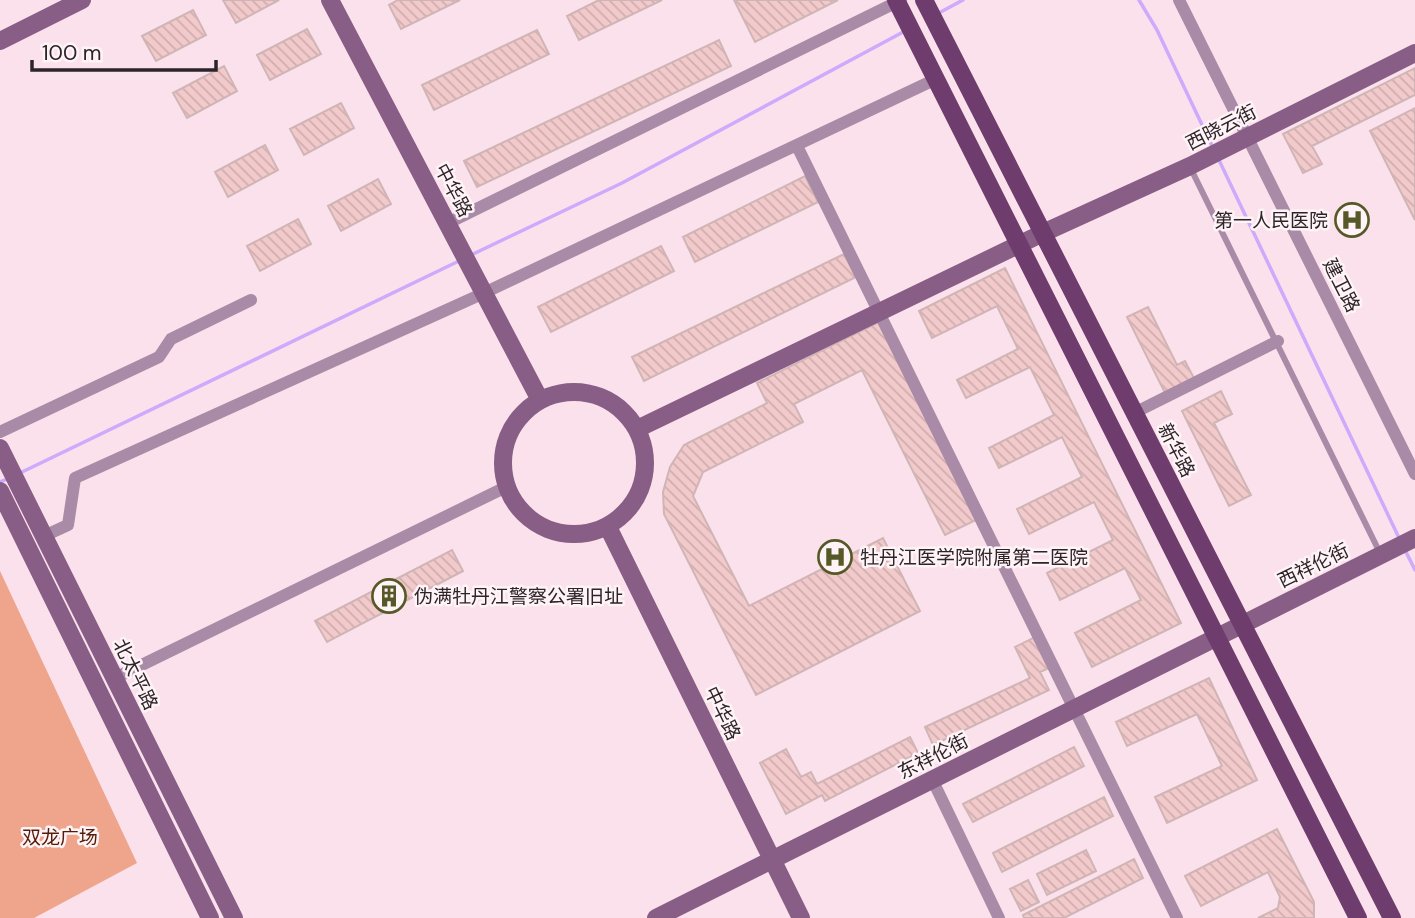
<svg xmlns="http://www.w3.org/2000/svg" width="1415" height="918" font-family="'DM Sans','Noto Sans SC',sans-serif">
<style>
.park{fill:#efa58b}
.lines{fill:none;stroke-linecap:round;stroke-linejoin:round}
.stream{stroke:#cdaafb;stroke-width:3.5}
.building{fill:url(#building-back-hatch);stroke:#d0b5b6;stroke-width:2}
.lane{stroke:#a98ba7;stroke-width:6}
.street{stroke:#a98ba7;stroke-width:12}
.secondary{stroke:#885d86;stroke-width:18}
.primary{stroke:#6f3c6e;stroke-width:18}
.labels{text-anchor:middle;stroke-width:5;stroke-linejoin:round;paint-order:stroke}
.street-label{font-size:19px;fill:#2d2428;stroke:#fef3f7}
.poi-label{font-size:19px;fill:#2d2428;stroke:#fef3f7;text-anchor:start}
.park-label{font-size:19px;fill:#551d07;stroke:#fef3f7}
</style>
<defs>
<pattern id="building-back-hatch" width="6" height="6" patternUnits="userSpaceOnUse" patternTransform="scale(1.75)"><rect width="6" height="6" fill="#f3cacb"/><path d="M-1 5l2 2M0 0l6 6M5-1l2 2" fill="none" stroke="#d1adae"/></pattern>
</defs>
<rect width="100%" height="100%" fill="#fbe1eb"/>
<path class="park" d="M0 571 137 863 34 918H0Z"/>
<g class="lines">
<path class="stream" d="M1139 0 1157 30 1213 148
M937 14 963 0
M1218 158 1400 540
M471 255 622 183 905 31
M20 473 461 260
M0 482 10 478
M1405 550 1415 570"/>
</g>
<path class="building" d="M223 0H279L236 23Z
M398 0H460L401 29 389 5Z
M599 0H662L579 40 567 16Z
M734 0H838L755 42Z
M193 10 206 35 156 61 142 36Z
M307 29 321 54 270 80 257 55Z
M537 30 549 54 434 110 422 85Z
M719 40 731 66 477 187 464 161Z
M224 66 237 91 187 118 173 93Z
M1415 68V95L1312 146 1322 164 1303 173 1283 134Z
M341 103 354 128 304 155 290 129Z
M1415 108V220L1370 131Z
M265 145 278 170 228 197 215 172Z
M805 176 818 202 695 262 683 237Z
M378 179 391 204 341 231 328 206Z
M298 219 311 244 260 271 247 246Z
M661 246 674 271 551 332 538 307Z
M844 254 856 277 644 381 632 357Z
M1005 268 1181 623 1092 667 1075 633 1141 600 1125 568 1060 600 1047 573 1113 540 1094 502 1029 534 1017 509 1082 477 1062 437 999 468 989 448 1054 415 1030 367 966 398 957 380 1018 349 997 306 932 338 919 311Z
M1148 307 1177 365 1185 361 1195 380 1166 395 1127 317Z
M881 321 980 518 945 535 862 370 794 404 803 422 703 472 693 496 749 606 883 538 920 611 756 695 664 514 663 492 670 467 684 445 767 403 757 383Z
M1221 391 1232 414 1214 423 1251 495 1229 506 1182 411Z
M452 550 463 571 327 642 315 621Z
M1035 637 1049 668 1040 672 1049 690 933 745 925 727 1030 678 1015 647Z
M1209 678 1257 780 1167 823 1155 797 1222 766 1197 714 1127 746 1116 722Z
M910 737 918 753 825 801 822 795 786 814 760 763 786 749 801 777 811 772 817 784Z
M1074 747 1084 766 973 822 963 804Z
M1104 797 1113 816 1002 872 993 853Z
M1277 829 1314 902V918H1258L1278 908 1280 897 1268 872 1201 906 1185 876Z
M1086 850 1096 871 1047 895 1037 874Z
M1134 859 1143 878 1064 918H1024L1023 915Z
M1028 880 1039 902 1021 911 1010 889Z"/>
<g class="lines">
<path class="lane" d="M1190 167 1380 553"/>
<path class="street" d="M1179 0 1415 474
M797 146 1177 918
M448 223 901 0
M1134 413 1278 341
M0 432 159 357 171 339 251 300
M44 536 68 525 75 478 484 293 936 79
M115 678 506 487
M932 779 999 918"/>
<path class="secondary" d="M330 0 540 400
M0 41 82 0
M503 463a71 71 0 1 1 142 0a71 71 0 1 1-142 0Z
M637 429 1043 233 1190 166 1415 53
M0 448 234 918
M0 491 210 918
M608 527 801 918
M656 918 1415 538"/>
<path class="primary" d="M896 0 1358 918
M924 0 1392 918"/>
</g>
<defs>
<g id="hospital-ring" transform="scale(1.75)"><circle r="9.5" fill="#fef3f7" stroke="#565927" stroke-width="1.5"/><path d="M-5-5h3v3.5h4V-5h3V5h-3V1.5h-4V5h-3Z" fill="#565927"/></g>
<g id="building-ring" transform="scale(1.75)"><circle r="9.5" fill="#fef3f7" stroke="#565927" stroke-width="1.5"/><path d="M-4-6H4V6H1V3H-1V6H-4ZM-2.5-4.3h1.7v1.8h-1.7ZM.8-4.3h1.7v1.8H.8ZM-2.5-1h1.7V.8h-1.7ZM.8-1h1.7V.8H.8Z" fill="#565927"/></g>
</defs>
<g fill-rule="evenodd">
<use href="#hospital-ring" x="1352" y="220"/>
<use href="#hospital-ring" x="835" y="557"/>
<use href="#building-ring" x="389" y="596"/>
</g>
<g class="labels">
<g class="street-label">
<text transform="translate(1221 127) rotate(-27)" y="7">西晓云街</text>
<text transform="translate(454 190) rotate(62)" y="7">中华路</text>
<text transform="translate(1342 285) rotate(63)" y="7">建卫路</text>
<text transform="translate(1177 450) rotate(63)" y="7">新华路</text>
<text transform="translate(1313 565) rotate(-26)" y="7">西祥伦街</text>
<text transform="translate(136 674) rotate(64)" y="7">北太平路</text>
<text transform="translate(723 713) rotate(64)" y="7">中华路</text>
<text transform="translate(933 756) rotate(-27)" y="7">东祥伦街</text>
</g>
<g class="poi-label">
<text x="1328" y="227" text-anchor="end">第一人民医院</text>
<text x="860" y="564">牡丹江医学院附属第二医院</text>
<text x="414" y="603">伪满牡丹江警察公署旧址</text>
</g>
<g class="park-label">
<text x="60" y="844">双龙广场</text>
</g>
</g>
<path d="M32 60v10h184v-10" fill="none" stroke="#2d2428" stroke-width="3.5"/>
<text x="42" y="60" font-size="21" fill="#2d2428" stroke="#fef3f7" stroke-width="5" paint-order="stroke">100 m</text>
</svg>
